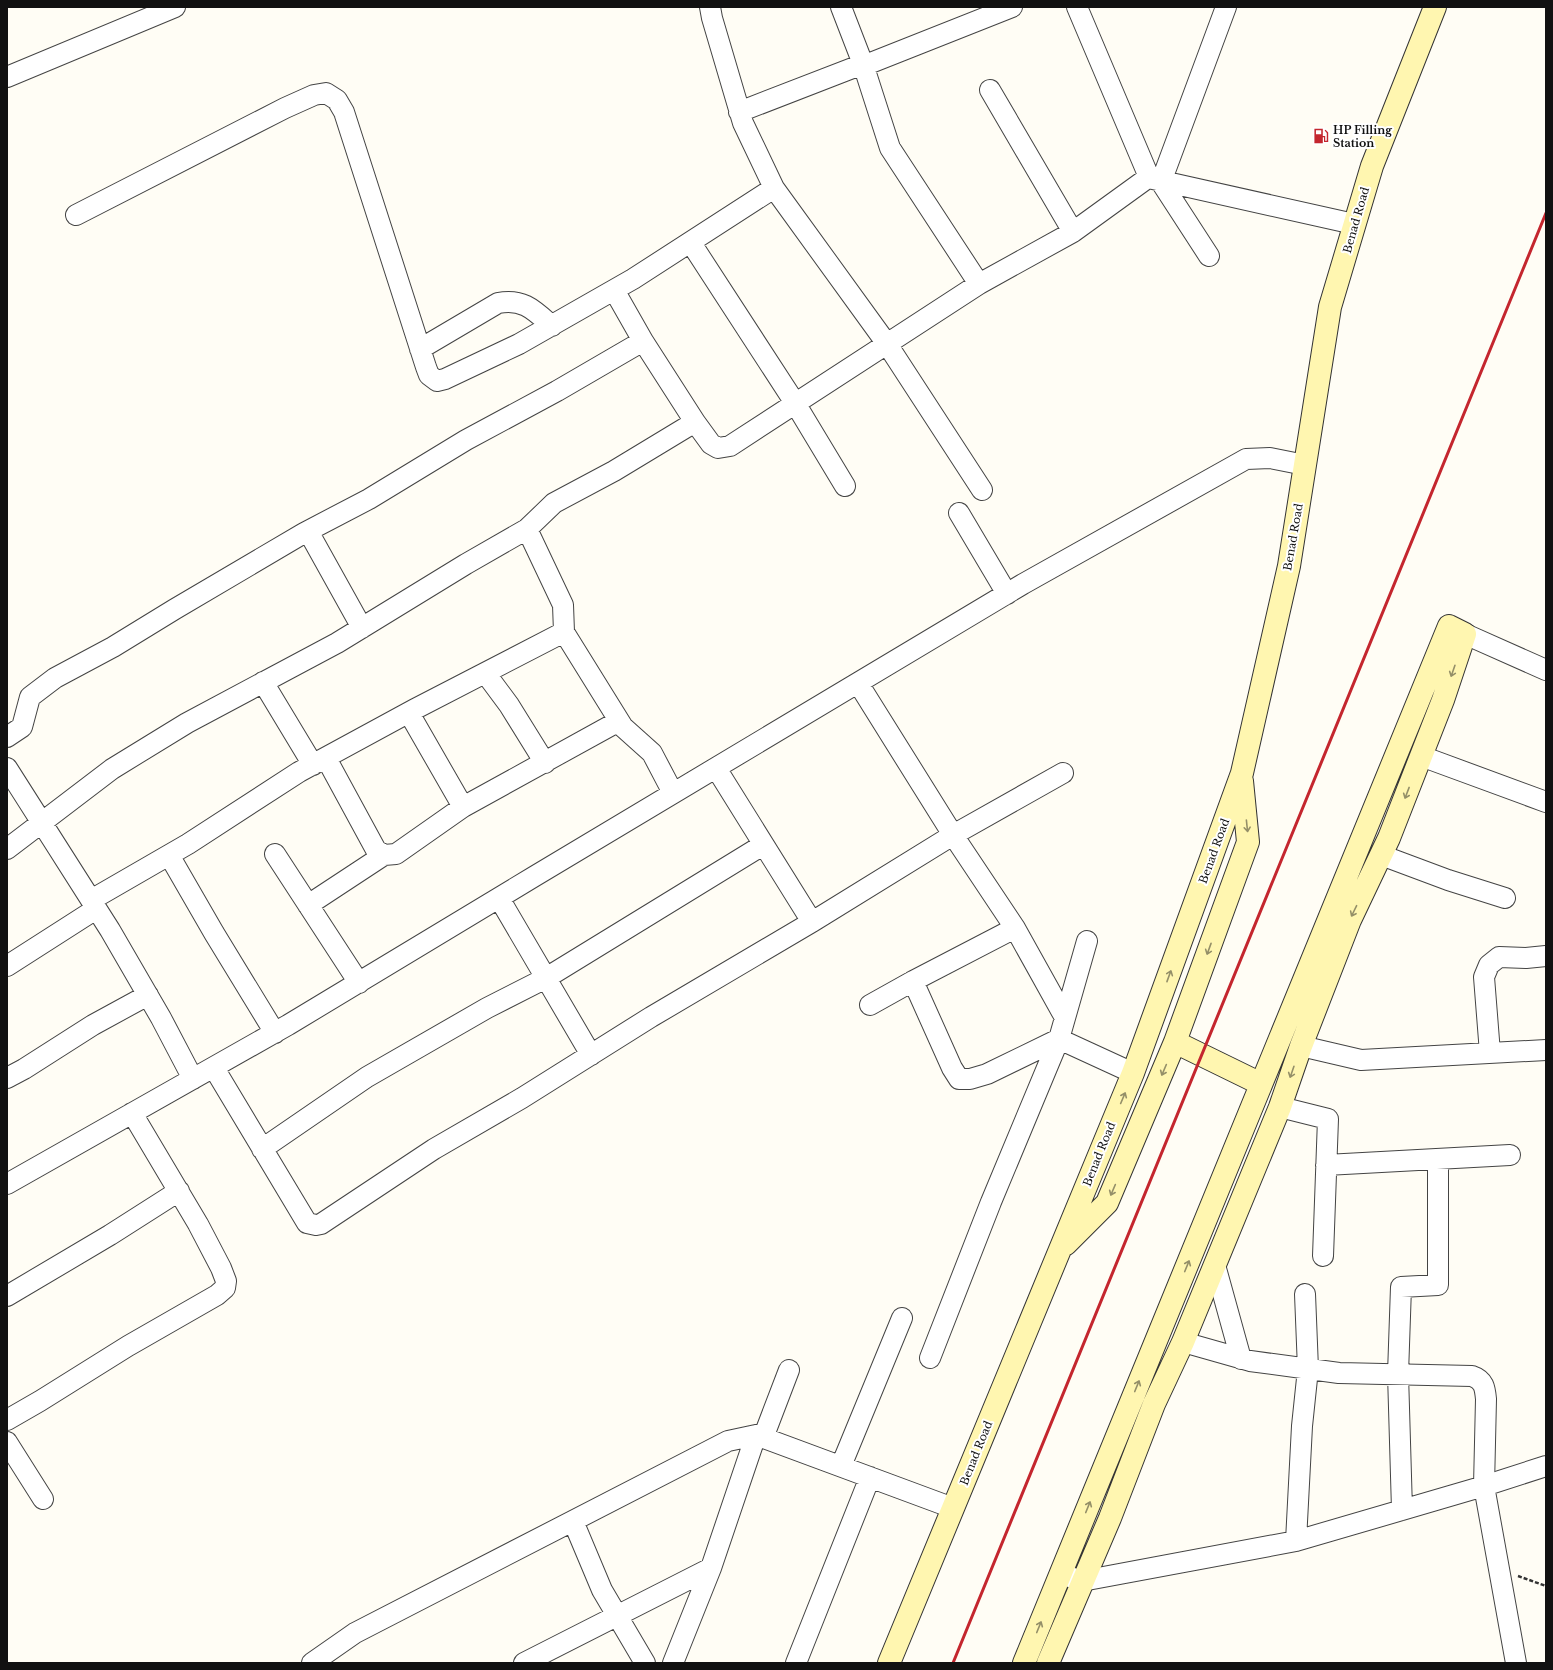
<svg xmlns="http://www.w3.org/2000/svg" width="1553" height="1670" font-family="'Libre Baskerville',serif">
<style>
.lines{fill:none;stroke-linecap:round;stroke-linejoin:round}
.street-casing{stroke:#444;stroke-width:22}
.secondary-casing{stroke:#333;stroke-width:24}
.path{stroke:#333;stroke-width:2.5;stroke-dasharray:4 2;stroke-linecap:butt}
.street{stroke:#fff;stroke-width:20}
.secondary{stroke:#fff6b0;stroke-width:22}
.rail{stroke:#c4262e;stroke-width:3}
.oneway{stroke:#948f68}
.labels{text-anchor:middle;stroke-width:4;stroke-linejoin:round;paint-order:stroke}
.poi-label{font-size:11px;font-weight:bold;fill:#111;stroke:#fff;text-anchor:start}
.street-label{font-size:11px;fill:#111;stroke:#fff}
</style>
<rect width="100%" height="100%" fill="#fffdf5"/>
<g class="lines">
<g class="street-casing">
<path id="street" d="M710 7 712 18 743 123 774 188 887 344 982 490
M841 7 863 64 890 148 979 284
M863 66 1012 7
M7 77 175 7
M990 90 1073 232
M739 112 863 64
M1153 179 1354 224
M76 215 285 108 314 95 326 93 337 100 344 112 426 367 429 375 437 381 445 379 519 344 633 279 774 188
M691 243 795 403 845 486
M1209 256 1161 182 1226 7
M614 290 643 341
M420 349 498 303C523 298 534 310 552 326
M695 422 711 444 718 448 730 446 979 284 1073 232 1149 177 1077 7
M959 513 1007 594
M527 529 563 605 564 632 623 727 652 753 673 793
M308 531 362 628
M1465 634 1546 670
M486 674 509 705 545 763
M263 682 313 765
M858 683 953 835 1015 928 1064 1016
M409 713 463 807
M7 737 22 727 30 697 55 678 113 647 175 609 304 533 369 499 466 440 557 391 643 341 695 422 614 471 554 503 527 529 466 564 337 643 187 723 112 769 7 849
M1421 756 1546 802
M326 758 376 850 384 855 396 854 463 807 619 721
M7 768 110 930 161 1018 193 1079
M716 768 812 922
M275 854 359 983
M169 855 214 933 275 1033
M1381 855 1448 880 1505 898
M499 898 591 1055
M91 900 188 844 299 772 415 709 564 632
M308 905 384 855
M7 966 96 909
M913 981 952 1068 959 1079H970L987 1074 1059 1039 1133 1073
M870 1005 913 981 1015 928
M1301 1046 1361 1060 1546 1050
M1490 1053 1484 977 1489 965 1499 957 1526 958 1546 956
M214 1068 307 1223 316 1225 321 1224 434 1149 522 1098 651 1017 812 922 953 835 1063 773
M7 1078 24 1069 93 1025 148 995
M1280 1107 1328 1119 1323 1256
M262 1149 367 1077 487 1008 546 978 763 845
M1326 1165 1510 1155
M7 1184 288 1025 535 876 1023 584 1246 459 1270 458 1305 465
M1215 1265 1241 1359
M7 1296 110 1235 179 1191
M1183 1342 1250 1361 1339 1373 1472 1376C1484 1380 1485 1388 1486 1399L1484 1486 1516 1663
M930 1358 991 1202 1059 1039 1087 941
M7 1420 40 1401 128 1346 217 1295 225 1288 226 1281 221 1268 198 1224 132 1113
M756 1435 953 1508
M763 1438 789 1370
M7 1442 43 1499
M841 1466 902 1318
M1402 1510 1398 1374 1401 1287 1438 1285V1159
M573 1521 602 1590 645 1663
M1296 1541 1302 1426 1308 1369 1305 1294
M1061 1574 1082 1581 1296 1541 1484 1486 1546 1466
M312 1663 355 1633 728 1441 756 1435 711 1568 673 1663
M524 1663 711 1568
M796 1663 870 1477"/>
</g>
<g class="secondary-casing">
<path id="secondary" d="M1175 1042 1261 1084
M1066 1244 1107 1203 1175 1042 1248 842 1242 781
M889 1663 1133 1073 1242 773 1289 566 1330 307 1372 166 1435 7
M1024 1663 1449 626 1465 634 1443 700 1389 838 1350 920 1301 1046 1280 1107 1183 1342 1154 1404 1110 1518 1048 1663"/>
</g>
<path class="path" d="M1518 1576 1546 1586"/>
<use href="#street" class="street"/>
<use href="#secondary" class="secondary"/>
<path class="rail" d="M953 1663 1546 213"/>
</g>
<defs><path id="oneway-shaft" d="M-6 0H5M1.5-3L5.5 0L1.5 3" fill="none" stroke-width="1.6" stroke-linecap="round" stroke-linejoin="round"/></defs>
<g class="oneway">
<use href="#oneway-shaft" transform="translate(1453 671) rotate(109)"/>
<use href="#oneway-shaft" transform="translate(1407 793) rotate(111)"/>
<use href="#oneway-shaft" transform="translate(1247 826) rotate(84)"/>
<use href="#oneway-shaft" transform="translate(1354 911) rotate(116)"/>
<use href="#oneway-shaft" transform="translate(1209 949) rotate(110)"/>
<use href="#oneway-shaft" transform="translate(1169 976) rotate(-70)"/>
<use href="#oneway-shaft" transform="translate(1164 1070) rotate(113)"/>
<use href="#oneway-shaft" transform="translate(1292 1072) rotate(109)"/>
<use href="#oneway-shaft" transform="translate(1123 1098) rotate(-67)"/>
<use href="#oneway-shaft" transform="translate(1113 1190) rotate(113)"/>
<use href="#oneway-shaft" transform="translate(1187 1266) rotate(-68)"/>
<use href="#oneway-shaft" transform="translate(1137 1386) rotate(-68)"/>
<use href="#oneway-shaft" transform="translate(1088 1507) rotate(-68)"/>
<use href="#oneway-shaft" transform="translate(1039 1627) rotate(-68)"/>
</g>
<defs>
<g id="fuel-bare" transform="scale(1.2)"><path d="M-5.5-6h7V0h2V4h1.3V-2.5L3-4.5l.8-.8L6-3V5H2.5V1h-1V6h-7ZM-4.2-4.7v3.2H.2V-4.7Z" fill="#c4262e" stroke="#fff" stroke-width="2.5" paint-order="stroke"/></g>
</defs>
<g fill-rule="evenodd">
<use href="#fuel-bare" x="1321" y="136"/>
</g>
<g class="labels">
<g class="poi-label">
<text x="1333" y="134">HP Filling<tspan x="1333" dy="13">Station</tspan></text>
</g>
<g class="street-label">
<text transform="translate(1356 220) rotate(-74)" y="4">Benad Road</text>
<text transform="translate(1293 537) rotate(-80)" y="4">Benad Road</text>
<text transform="translate(1214 851) rotate(-70)" y="4">Benad Road</text>
<text transform="translate(1099 1154) rotate(-68)" y="4">Benad Road</text>
<text transform="translate(976 1453) rotate(-68)" y="4">Benad Road</text>
</g>
</g>
<rect width="1553" height="1670" fill="none" stroke="#111111" stroke-width="16"/>
</svg>
